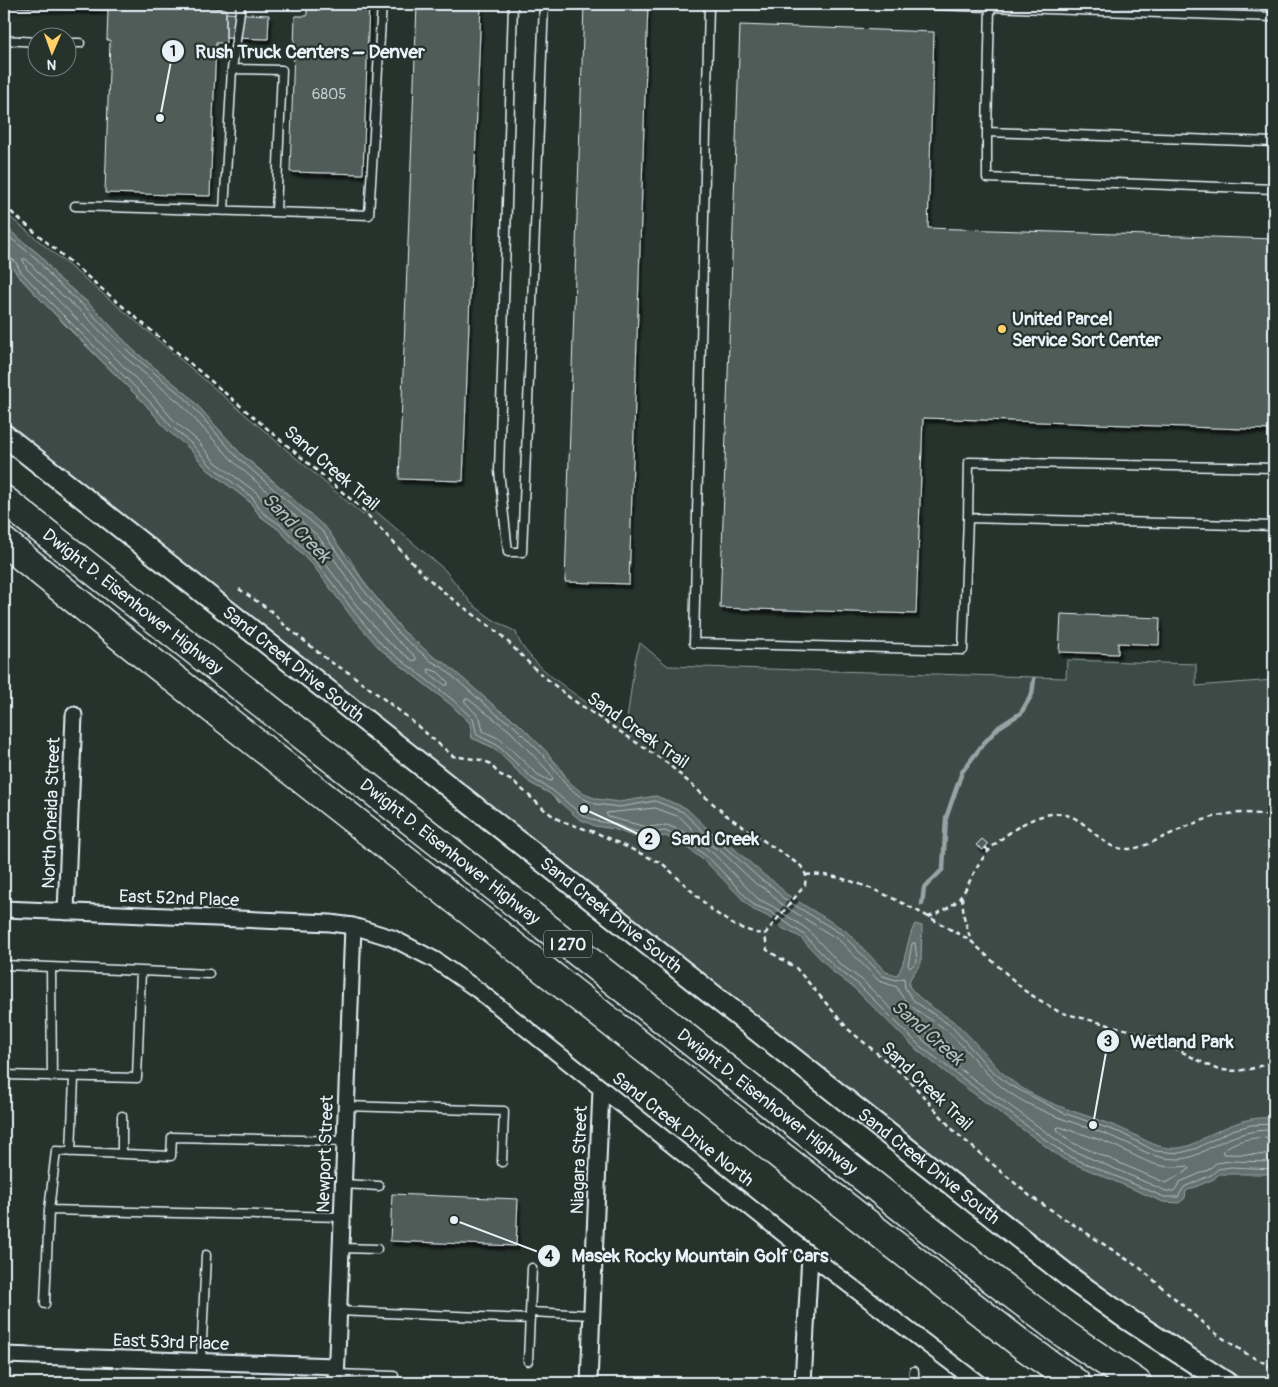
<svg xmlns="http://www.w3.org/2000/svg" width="1278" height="1387" font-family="Pangolin,sans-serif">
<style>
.green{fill:#3e4b47;stroke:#939ea0}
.water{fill:#636f6d;stroke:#98a3a5}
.pier{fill:#26332d}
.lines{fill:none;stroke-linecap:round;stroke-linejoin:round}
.shore{stroke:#b3bdc0;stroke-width:1}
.stream{stroke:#98a3a5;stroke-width:4.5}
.building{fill:#505c59;stroke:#e8f1f8;filter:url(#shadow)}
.service-casing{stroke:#e8f1f8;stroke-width:11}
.minor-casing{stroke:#e8f1f8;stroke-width:19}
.secondary-casing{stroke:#e8f1f8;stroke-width:25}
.motorway-casing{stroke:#e8f1f8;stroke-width:31}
.path{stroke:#e8f1f8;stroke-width:2.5;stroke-dasharray:5 4;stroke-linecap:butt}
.service{stroke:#26332d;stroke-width:8}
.minor{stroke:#26332d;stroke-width:15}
.secondary{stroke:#26332d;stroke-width:21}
.motorway{stroke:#26332d;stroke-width:28}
.poi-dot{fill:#ffd166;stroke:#26332d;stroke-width:2}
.labels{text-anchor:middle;stroke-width:4.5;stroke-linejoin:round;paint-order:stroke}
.number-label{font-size:15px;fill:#c2ccd0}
.shield{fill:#26332d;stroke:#aeb8bb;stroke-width:1}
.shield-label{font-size:16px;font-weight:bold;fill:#e8f1f8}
.poi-label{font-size:18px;font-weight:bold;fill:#e8f1f8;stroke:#26332d;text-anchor:start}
.street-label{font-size:18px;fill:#e8f1f8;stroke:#26332d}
.water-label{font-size:19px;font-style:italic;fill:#b3bdc0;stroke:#26332d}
.leader{fill:none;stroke:#e8f1f8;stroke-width:2}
.callout-dot{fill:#e8f1f8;stroke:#26332d;stroke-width:2}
.mark-label{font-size:15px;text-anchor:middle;font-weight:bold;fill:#111}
.callout-label{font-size:19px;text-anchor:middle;font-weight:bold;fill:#e8f1f8;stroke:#26332d;stroke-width:4.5;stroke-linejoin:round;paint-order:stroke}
</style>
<defs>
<filter id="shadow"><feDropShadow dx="2.5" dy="4.5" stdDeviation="1" flood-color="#0009"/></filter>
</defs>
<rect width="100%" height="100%" fill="#26332d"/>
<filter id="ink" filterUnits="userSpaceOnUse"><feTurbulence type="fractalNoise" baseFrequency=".02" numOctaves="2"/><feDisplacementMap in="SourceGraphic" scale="10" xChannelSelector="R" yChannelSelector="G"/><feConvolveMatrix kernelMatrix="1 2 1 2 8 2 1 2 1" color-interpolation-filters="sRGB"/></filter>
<g filter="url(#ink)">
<path class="green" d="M4 212 125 312 363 515 372 508 445 570 472 604 492 619 516 632C522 663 592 706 619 724L627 719 635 661 640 643 668 666 1066 678 1067 660 1196 664V686L1274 680V1383H1249L1188 1346 1106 1290 531 839 4 420V258L12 265 17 275 66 326 146 405 167 430 189 448 207 469 250 502 260 516 278 529 313 565 380 649 450 704 470 723 472 738 494 748 530 783 549 793 559 803 569 782 559 766 517 722 499 710 445 663 434 658 403 631 366 585 348 556 283 489 241 454 188 395 133 350 91 305 57 277 41 256 4 226Z"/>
<path class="water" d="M4 226 41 256 57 277 91 305 133 350 188 395 241 454 327 529 366 585 403 631 434 657 445 663 499 710 517 722 546 751 569 782 584 794 597 799 619 802 656 796 686 808 711 832 728 843 764 875 776 883 786 894 846 931 886 972 897 975C906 964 906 941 915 924L922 926 921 963 910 979 909 986C921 1002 937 1010 953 1021 974 1038 988 1061 1008 1078 1041 1105 1084 1113 1122 1129 1142 1137 1156 1150 1178 1148 1190 1147 1199 1141 1209 1135 1228 1126 1253 1114 1274 1119V1174H1219L1214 1179 1186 1191 1185 1198 1179 1203 1163 1202 1063 1159 958 1082 917 1050 854 988 833 972 800 937 782 928 767 916 752 909 707 863 681 843 665 836 648 839 632 836 614 829 595 826 579 819 549 793 530 783 494 748 472 738 470 723 450 704 380 649 351 616 313 565 278 529 260 516 250 502 207 469 189 448 167 430 146 405 36 295 4 258Z"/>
<path class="pier" d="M792 896 799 901 777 927 770 922Z"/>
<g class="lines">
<path class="shore" d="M4 233 37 259 54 280 87 309 130 353 185 398 238 458 323 532 362 588 399 634 431 661 442 667 496 714 514 726 543 755 567 786 582 798 596 804 619 807 655 801 683 812 708 836 725 847 760 879 773 887 783 898 843 935 883 976 896 980 904 978 905 988 914 1001 951 1026 990 1069 1008 1084 1064 1113 1121 1133 1155 1151 1180 1153 1195 1149 1232 1130 1251 1125 1274 1124
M4 255 15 261 21 272 39 291 150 402 171 426 192 444 210 465 253 498 263 513 281 525 316 562 355 613 383 646 453 700 473 719 477 735 497 745 533 779 552 790 582 815 596 821 615 824 633 831 648 833 665 831 684 839 711 860 754 905 769 911 803 934 836 968 858 984 920 1046 961 1077 1066 1155 1164 1197H1178L1184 1187 1211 1175 1218 1169 1231 1167 1274 1169
M23 259H26L50 285 83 313 126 358 180 403 234 462 318 536 357 592 395 638 416 657V660L413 661 387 641 360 610 321 558 286 521 268 508 257 493 214 461 197 440 175 422 154 397 27 269Z
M429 669 438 672 448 682V685H445L429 673Z
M465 699H468L510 731 550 773 553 780 550 781 537 774 500 739 483 731 480 718 465 702Z
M915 943 917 961 910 968 908 965 912 944Z
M924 1024 953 1048V1052H950L921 1028V1025Z
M1060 1127C1078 1133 1098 1138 1115 1146 1141 1158 1157 1171 1188 1166L1190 1169 1166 1183 1073 1143 1058 1131 1057 1128Z
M1274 1130C1252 1129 1232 1136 1213 1146 1202 1152 1191 1159 1178 1159 1151 1159 1140 1148 1118 1139 1079 1123 1037 1114 1003 1088 982 1072 968 1049 947 1031 930 1016 906 1010 897 987L879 981 839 940 780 903 769 891 756 884 722 852 704 841 680 817 655 808 606 813 608 817 647 827 667 825 688 834 715 855 758 899 772 906 807 929 840 964 862 980 924 1041 964 1072 1069 1149 1166 1191H1174L1180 1182 1208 1170 1216 1163 1231 1161 1274 1162
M1274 1137C1258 1137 1233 1139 1222 1152L1224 1154 1274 1155"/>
<path class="stream" d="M922 904 924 888 943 869 946 818 962 772 983 744 999 727 1021 713 1032 694 1034 679"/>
</g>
<path class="building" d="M4 4H209V8L226 9V43H216L210 196 105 193 110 40H107L108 10 7 7 6 14H4Z
M307 4H369L363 174 290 172 295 16H307Z
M417 4H481L463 481 399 479Z
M584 4H648L629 584 565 582Z
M226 13 269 15 268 39 226 38Z
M740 25 934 32 928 228 1274 239V430L923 418 916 614 720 608Z
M1061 614 1160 618 1159 645 1118 643V654L1059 652Z
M982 839 988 844 983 850 976 845Z
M392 1194 518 1199 516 1246 390 1241Z"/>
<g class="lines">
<g class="service-casing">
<path id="service" d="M513 4 499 471 508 552H522L544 4
M709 4 694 643 963 650 968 518 1274 526
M906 4 990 7 987 132 1274 142
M990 7 1274 17
M4 40 38 42
M68 43H80
M232 69 241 4
M987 132V178L1274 189
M75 206 369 215 382 4
M224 211 232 69 282 70 276 212
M968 518 969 462 1274 468
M4 965 141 971 137 1078 4 1075
M51 968 52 1077
M141 971 209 974
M346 1106 504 1111 502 1162
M71 1152 74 1078
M122 1154V1116
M343 1184 379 1186
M49 1210 56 1151 171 1156 172 1137 345 1141
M341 1248 377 1249
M45 1304 49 1210 342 1217
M338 1311 530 1319
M530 1312 592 1315
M528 1361 532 1268
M201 1362 206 1255
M336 1374 394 1376
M914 1383V1371"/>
</g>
<g class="minor-casing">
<path id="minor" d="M4 909 330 923 353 926 392 938 435 960 478 990 810 1255 978 1383
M66 912 74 715
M4 1355 336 1366
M336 1383 353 926
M589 1383 601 1089
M803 1383 810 1255"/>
</g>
<g class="secondary-casing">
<g id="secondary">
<path id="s1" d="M4 435 1073 1280 1123 1316 1226 1383"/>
</g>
</g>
<g class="motorway-casing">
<g id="motorway">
<path id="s2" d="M4 500 991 1278 1066 1335 1137 1383"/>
<path d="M4 542 121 637 781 1156 1025 1347 1076 1383"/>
</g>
</g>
<path class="path" d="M4 206 360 507 424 575 451 598 499 633 536 670 570 698 667 763 726 815 801 866 806 875 805 885 765 934 767 950 796 968 849 1030 908 1079 955 1132 1030 1196 1140 1268 1212 1331 1247 1354 1274 1368
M239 589 274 613 281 622 329 661 351 674 406 716 453 756 481 760 489 763 499 774 514 782 546 811 561 821 597 833 663 864 713 911 735 926 756 933 765 934
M985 847 989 851
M806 875C849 869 921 913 959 934L971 941 1025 991 1059 1012 1148 1035 1216 1069C1238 1073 1254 1070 1274 1060
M962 897 964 917 971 941
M928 917C968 903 962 889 983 858 993 844 1008 833 1023 824 1086 790 1089 852 1129 849 1143 848 1156 840 1168 835 1207 817 1231 807 1274 817"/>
<use href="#service" class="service"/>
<use href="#minor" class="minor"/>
<use href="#secondary" class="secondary"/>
<use href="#motorway" class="motorway"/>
</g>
</g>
<circle class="poi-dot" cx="1002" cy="329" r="5"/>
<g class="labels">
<g class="number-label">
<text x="329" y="99">6805</text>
</g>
<rect class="shield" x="544" y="930.5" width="48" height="27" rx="4"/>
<g class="shield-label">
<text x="568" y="950">I 270</text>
</g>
<g class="poi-label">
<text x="1012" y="325">United Parcel<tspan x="1012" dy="21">Service Sort Center</tspan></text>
</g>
<g class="street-label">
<text transform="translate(332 468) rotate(41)" y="6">Sand Creek Trail</text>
<text dy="6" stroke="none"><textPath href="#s2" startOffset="164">Dwight D. Eisenhower Highway</textPath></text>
<text dy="6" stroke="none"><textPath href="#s1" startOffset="369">Sand Creek Drive South</textPath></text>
<text transform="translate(638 730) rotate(35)" y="6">Sand Creek Trail</text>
<text transform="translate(51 813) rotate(-88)" y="6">North Oneida Street</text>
<text dy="6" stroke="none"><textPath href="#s2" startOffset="568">Dwight D. Eisenhower Highway</textPath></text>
<text transform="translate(179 898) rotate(2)" y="6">East 52nd Place</text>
<text dy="6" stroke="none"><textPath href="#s1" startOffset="774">Sand Creek Drive South</textPath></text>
<text transform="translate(927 1086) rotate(44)" y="6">Sand Creek Trail</text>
<text dy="6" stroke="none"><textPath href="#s2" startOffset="972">Dwight D. Eisenhower Highway</textPath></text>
<text transform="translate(683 1129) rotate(38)" y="6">Sand Creek Drive North</text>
<text transform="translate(325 1154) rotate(-88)" y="6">Newport Street</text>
<text transform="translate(579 1160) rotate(-88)" y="6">Niagara Street</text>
<text dy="6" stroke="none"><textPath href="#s1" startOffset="1179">Sand Creek Drive South</textPath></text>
<text transform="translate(171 1342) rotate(2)" y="6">East 53rd Place</text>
</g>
<g class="water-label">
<text transform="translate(297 527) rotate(46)" y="7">Sand Creek</text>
<text transform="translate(928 1032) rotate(41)" y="7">Sand Creek</text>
</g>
</g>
<path class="leader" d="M160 118L173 51M584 809L649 839M1093 1125L1108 1041M454 1220L549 1256"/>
<g class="callout-dot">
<circle cx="160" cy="118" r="5"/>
<circle cx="584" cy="809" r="5"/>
<circle cx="1093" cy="1125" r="5"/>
<circle cx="454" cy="1220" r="5"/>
<circle cx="173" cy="51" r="12"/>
<circle cx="649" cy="839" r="12"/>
<circle cx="1108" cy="1041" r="12"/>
<circle cx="549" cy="1256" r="12"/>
</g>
<g class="mark-label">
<text x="173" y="56">1</text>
<text x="649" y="844">2</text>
<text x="1108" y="1046">3</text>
<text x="549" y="1261">4</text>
</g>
<g class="callout-label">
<text x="310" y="58">Rush Truck Centers – Denver</text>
<text x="715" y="845">Sand Creek</text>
<text x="1182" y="1048">Wetland Park</text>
<text x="700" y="1262">Masek Rocky Mountain Golf Cars</text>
</g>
<rect width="1278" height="1387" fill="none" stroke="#26332d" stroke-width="20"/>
<rect x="10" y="10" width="1258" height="1367" fill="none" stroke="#e8f1f8" stroke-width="2" filter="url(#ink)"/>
<g transform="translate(52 52) rotate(182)"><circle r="24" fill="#26332d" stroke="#747f7e"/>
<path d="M0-4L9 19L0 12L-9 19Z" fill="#ffd166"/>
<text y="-8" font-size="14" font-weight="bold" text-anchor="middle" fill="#e8f1f8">N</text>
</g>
</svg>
